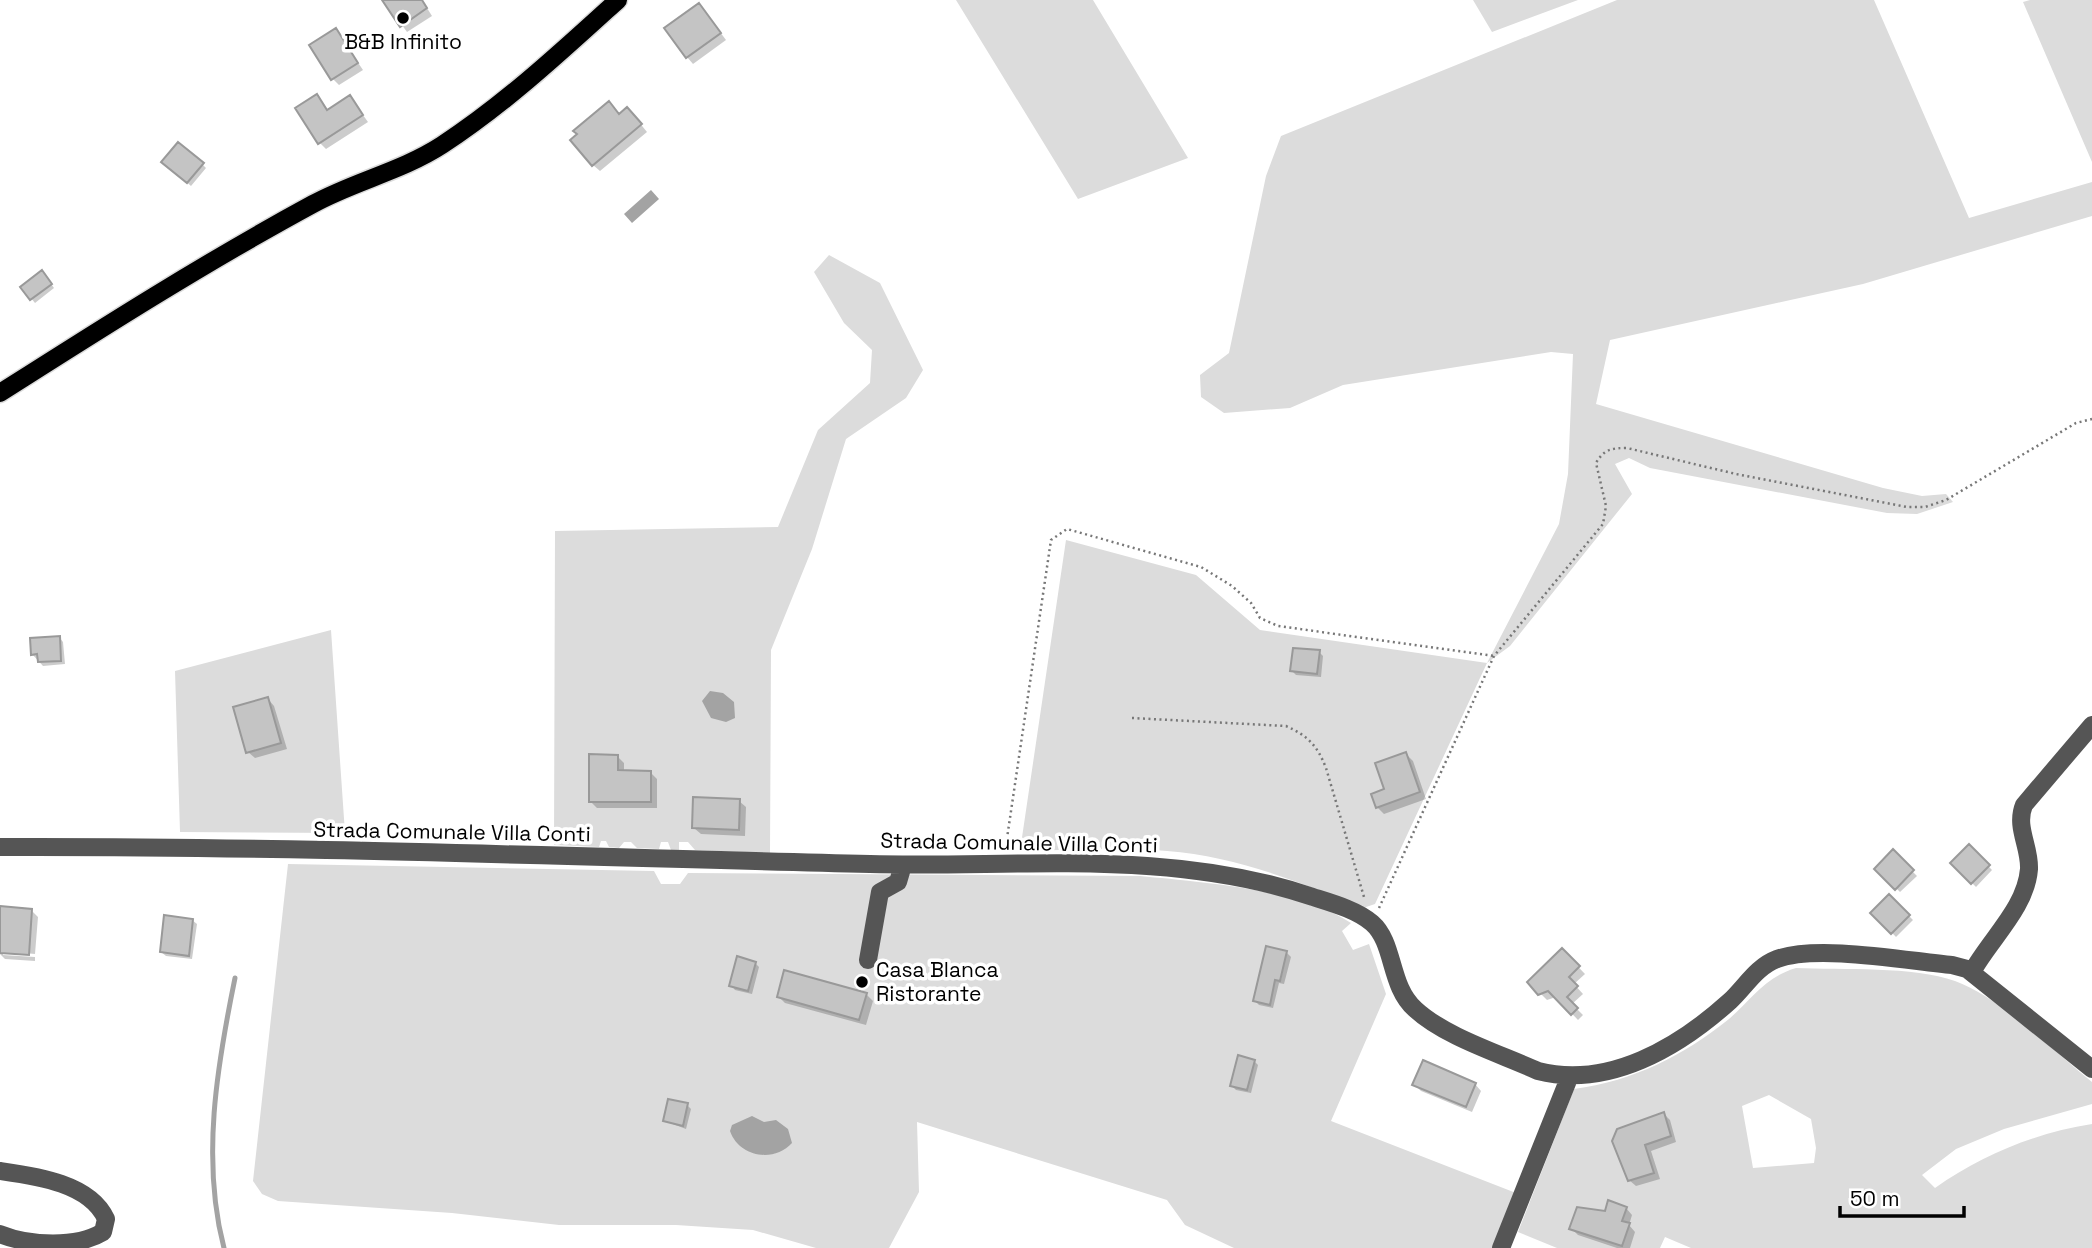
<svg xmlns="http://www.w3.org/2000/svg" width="2092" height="1248" font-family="'Space Grotesk',sans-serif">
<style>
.green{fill:#dcdcdc;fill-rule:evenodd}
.water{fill:#a3a3a3}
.shadow{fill:#0003}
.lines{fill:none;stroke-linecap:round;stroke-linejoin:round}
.stream{stroke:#a3a3a3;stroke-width:5}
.building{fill:#c4c4c4;stroke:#999;stroke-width:2}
.major-casing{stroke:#dbdbdb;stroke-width:21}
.path{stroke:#777;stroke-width:2.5;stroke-dasharray:2 3.5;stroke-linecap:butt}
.minor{stroke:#555;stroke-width:18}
.major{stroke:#000;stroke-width:18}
.poi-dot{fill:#000;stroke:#fff;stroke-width:2.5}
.labels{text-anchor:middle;stroke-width:7;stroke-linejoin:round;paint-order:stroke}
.poi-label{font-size:21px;fill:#000;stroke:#fff}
.street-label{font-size:21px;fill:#000;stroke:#fff}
</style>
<rect width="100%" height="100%" fill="#fff"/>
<path class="green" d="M956 0H1093L1188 158 1078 199Z
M1473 0H1578L1492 32Z
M1617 0H1874L1969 218 2092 182V216L1863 284 1610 340 1596 404 1883 488 1922 496 1946 494 1953 502 1917 514 1887 513 1650 468 1629 458 1615 464 1632 494 1510 646 1487 663 1375 904 1363 908C1316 888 1269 870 1220 859 1155 844 1085 850 1020 851L1066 540 1196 575 1260 630 1487 663 1559 524 1568 474 1573 354 1551 352 1343 385 1290 408 1224 413 1201 397 1200 375 1229 353 1266 176 1281 136ZM1293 648 1320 651 1317 674 1291 671ZM1406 752 1420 792 1376 808 1384 789 1376 763Z
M2030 0H2092V162L2023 2Z
M829 255 880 283 923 370 906 398 846 439 812 549 771 650 770 853 695 850 688 842H679V850H671L668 842H661L659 849 637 848 631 842H624L619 848 609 847 606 841H601L599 847 554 845 555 531 778 527 818 430 870 383 872 350 844 323 814 272ZM589 754 618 755V770L651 771V802H589Z
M331 630 345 833 180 832 175 671ZM268 697 281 743 247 753Z
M288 864 654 871 661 884H680L688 873 1140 876C1201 882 1299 889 1351 923L1342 931 1353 950 1369 944 1386 994 1331 1121 1516 1193 1493 1248H1234L1185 1225 1167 1200 917 1122 919 1192 889 1248H816L753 1230 676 1225H559L452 1213 278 1201 262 1194 253 1181ZM1266 946 1287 952 1281 980H1275L1270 1005 1253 1001ZM1238 1056 1255 1060 1247 1090 1231 1086Z
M1796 968C1842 970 1914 966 1955 981 2000 997 2054 1052 2092 1082V1104L2004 1129 1956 1149 1922 1175 1935 1188C1982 1155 2035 1133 2092 1124V1248H1691L1665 1237 1660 1248H1557L1518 1232 1574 1089C1633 1081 1683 1056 1729 1019 1752 999 1765 977 1796 968ZM1769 1095 1811 1119 1816 1148 1814 1163 1753 1168 1742 1106ZM1664 1112 1671 1136 1645 1145 1654 1173 1628 1181 1612 1141 1617 1129ZM1609 1201 1627 1207 1622 1221 1629 1224 1622 1246 1570 1229 1577 1207 1605 1211Z"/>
<path class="water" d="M651 190 659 199 632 223 624 214Z
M710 691 723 693 734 702 735 718 726 722 711 718 702 701Z
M752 1116 764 1122 776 1120 788 1129 792 1143C774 1163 739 1157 730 1131L732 1125Z"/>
<path class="shadow" d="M384 0H422L432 16 407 32Z
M705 12 726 40 693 64 687 57Z
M336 30 363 70 339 85 333 79Z
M317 96 329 111 350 97 368 122 326 149 320 143Z
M620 115 634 116 647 132 600 171 593 165Z
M202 164 206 168 191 186 168 166Z
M46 277 54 288 35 303 22 287Z
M59 637 63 642 65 664 43 666 32 654Z
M1319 652 1323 656 1321 677 1296 675 1292 671Z
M268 699 274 706 287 749 255 758 248 752Z
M1406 754 1413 761 1426 799 1384 814 1377 807Z
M617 756 624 763V772L651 773 657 779V808H597L590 801Z
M739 801 746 807 745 836 701 834 694 828Z
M1969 846 1992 870 1976 887 1952 863Z
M1893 852 1917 876 1900 892 1877 869Z
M1889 896 1913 920 1896 937 1873 913Z
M31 910 38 917 35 954 3 951V955L35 957V961L5 959 0 954V929Z
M192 920 197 924 192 959 166 956 161 952Z
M1562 950 1585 974 1574 984 1583 994 1572 1004 1583 1015 1578 1020 1556 997 1547 1000 1529 982Z
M1287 953 1291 957 1284 984 1279 983 1273 1008 1259 1005 1255 1001Z
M755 963 759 967 752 994 735 990 731 985Z
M866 994 873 1001 866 1025 785 1003 779 997Z
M1254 1061 1258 1065 1251 1093 1236 1090 1232 1086Z
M1414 1084H1475L1481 1091 1472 1112 1421 1091Z
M687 1105 691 1109 686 1129 665 1121Z
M1664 1114 1670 1120 1676 1142 1651 1151 1660 1179 1636 1186 1629 1180 1614 1141Z
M1626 1208 1632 1215 1629 1225 1635 1232 1630 1248H1617L1578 1235 1571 1228Z"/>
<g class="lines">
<path class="stream" d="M224 1248C201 1160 217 1066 235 978"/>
</g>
<path class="building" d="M382 0H422L427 8 400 27Z
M699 3 721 33 686 58 664 28Z
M336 28 358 63 331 80 309 45Z
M317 94 327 110 350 95 363 115 318 144 295 108Z
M609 101 619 114 627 107 642 124 592 166 570 140 577 134 573 131Z
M178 142 204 163 187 183 161 162Z
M42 270 52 284 30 300 20 287Z
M60 636 61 661 38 662 37 654 31 655 30 638Z
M1293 648 1320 650 1317 674 1290 671Z
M268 697 281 743 246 753 233 707Z
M1406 752 1420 792 1376 808 1371 794 1384 789 1375 763Z
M589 754 618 755V770L651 771V802H589Z
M693 797 740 799 739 830 692 828Z
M1969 844 1990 865 1971 884 1950 863Z
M1893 849 1914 870 1895 890 1874 869Z
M1889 894 1910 915 1891 934 1870 913Z
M0 906 32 909 29 955 0 953Z
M164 915 193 919 189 956 160 952Z
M1266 946 1287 951 1280 981 1275 980 1270 1005 1253 1001Z
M1562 948 1580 966 1569 977 1578 986 1567 997 1578 1008 1571 1015 1548 991 1538 995 1527 982Z
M737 956 756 962 748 991 729 986Z
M784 970 867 993 859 1020 777 997Z
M1238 1055 1255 1060 1247 1090 1230 1086Z
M1423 1060 1476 1083 1466 1107 1412 1085Z
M668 1099 688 1103 683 1126 663 1121Z
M1664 1112 1671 1136 1645 1145 1654 1173 1628 1181 1612 1141 1617 1129Z
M1608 1200 1627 1207 1622 1221 1630 1223 1622 1246 1569 1229 1577 1207 1605 1211Z"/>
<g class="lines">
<g class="major-casing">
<path id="major" d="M0 393C102 328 206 262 313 204 355 181 402 171 442 145 505 104 563 50 618 0"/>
</g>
<path class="path" d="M1132 718 1286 726C1308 736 1317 745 1326 768L1364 897
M1006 845 1051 540 1067 529 1201 567 1232 586 1251 603 1260 618 1278 626 1494 656
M1379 908 1494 656 1603 524 1606 506 1596 463C1604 449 1612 448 1627 448L1736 474 1907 507H1925L1946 500 2076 423 2092 419"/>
<path class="minor" d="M0 847C290 846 580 857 870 864 1018 868 1170 848 1313 897 1332 903 1357 910 1372 923 1395 943 1389 986 1415 1009 1445 1037 1501 1054 1538 1071 1609 1089 1679 1047 1730 1001 1746 986 1756 967 1777 959 1817 944 1908 961 1952 965L1967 969 2092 1069
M868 960 880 892 898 882 903 865
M1972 972C1990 939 2026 908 2029 869 2030 846 2015 827 2024 805L2092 725
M0 1171C35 1176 90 1183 106 1219L103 1232C77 1248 30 1246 0 1234
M1501 1248 1569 1078"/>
<use href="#major" class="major"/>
</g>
<g class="poi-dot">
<circle cx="403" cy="18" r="7"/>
<circle cx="862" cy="982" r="7"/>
</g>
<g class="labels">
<g class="poi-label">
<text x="403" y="49">B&amp;B Infinito</text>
<text x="876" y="977" text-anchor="start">Casa Blanca<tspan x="876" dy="24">Ristorante</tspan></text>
</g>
<g class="street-label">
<text transform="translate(452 832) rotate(1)" y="7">Strada Comunale Villa Conti</text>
<text transform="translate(1019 843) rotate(1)" y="7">Strada Comunale Villa Conti</text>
</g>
</g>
<path d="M1840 1206v10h124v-10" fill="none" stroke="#000000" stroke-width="3.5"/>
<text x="1850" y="1206" font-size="21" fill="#000000" stroke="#ffffff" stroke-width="5" paint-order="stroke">50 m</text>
</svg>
